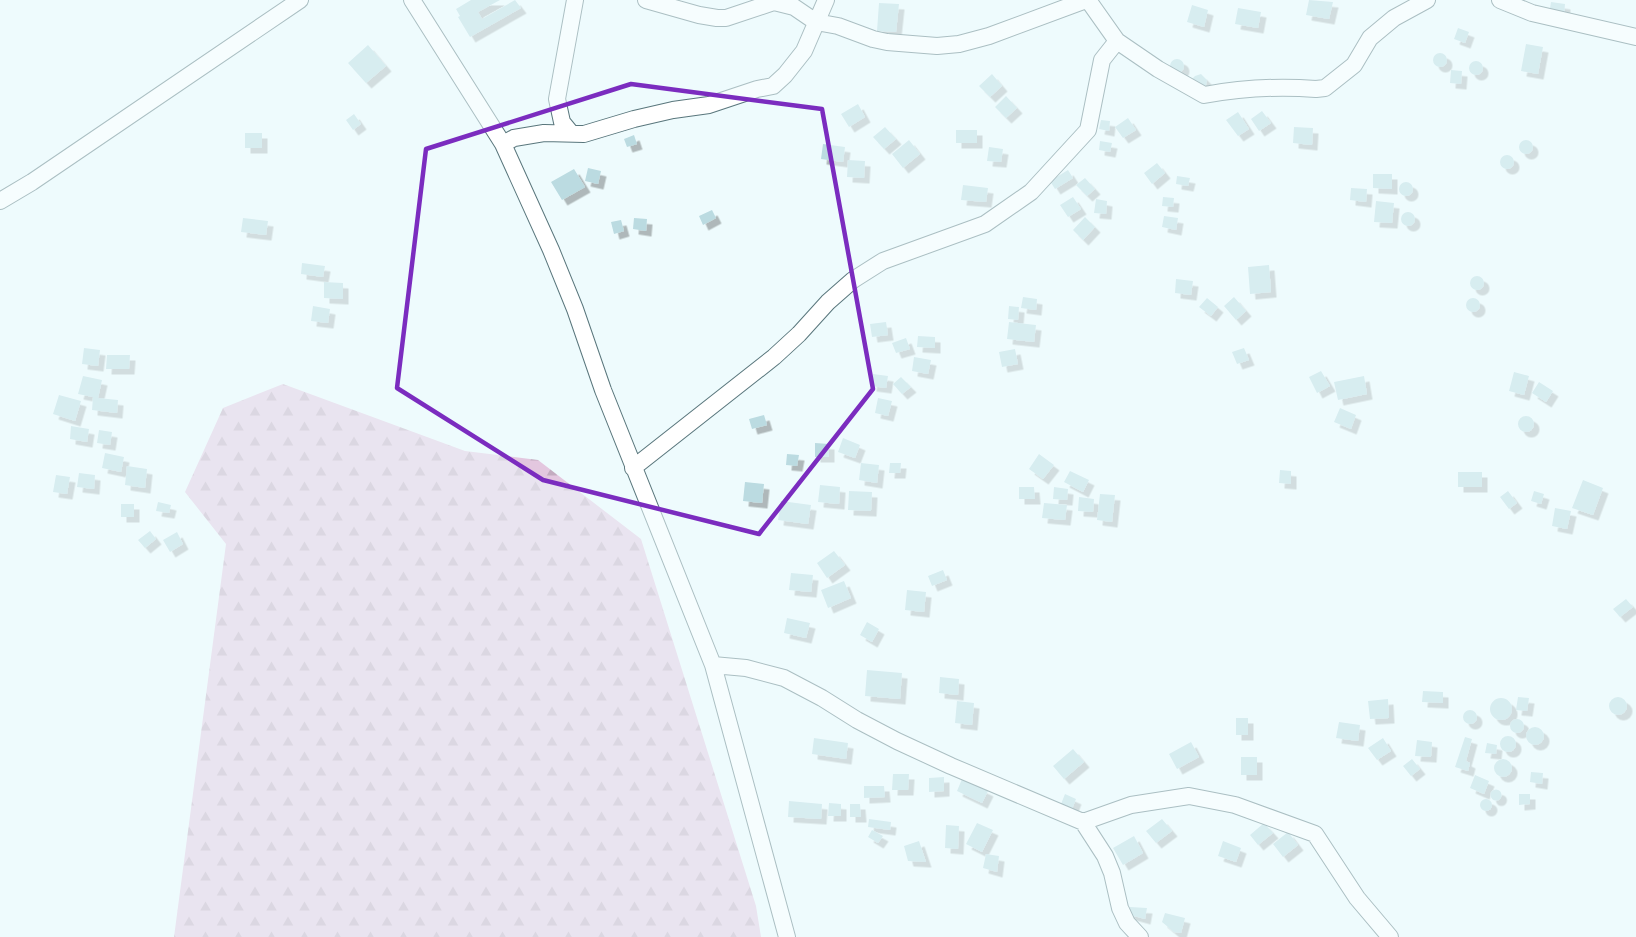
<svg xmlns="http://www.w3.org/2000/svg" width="1636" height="937" font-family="'Titillium Web',sans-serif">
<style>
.forest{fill:url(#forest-firs)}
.building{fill:#bbdbe1;filter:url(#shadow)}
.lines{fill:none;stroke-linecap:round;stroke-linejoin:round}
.minor-casing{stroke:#59767c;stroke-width:18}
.minor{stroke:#fff;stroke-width:16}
.marked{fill:none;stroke:#7b2cbf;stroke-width:4.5;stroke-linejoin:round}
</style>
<defs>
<pattern id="forest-firs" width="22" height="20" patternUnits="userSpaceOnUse" patternTransform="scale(1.5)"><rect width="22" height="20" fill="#e3c7df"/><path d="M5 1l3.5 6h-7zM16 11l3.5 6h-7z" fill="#c3acc0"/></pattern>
<filter id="shadow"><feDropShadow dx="5.5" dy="5.5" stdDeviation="0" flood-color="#0004"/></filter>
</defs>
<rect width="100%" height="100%" fill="#eefbfd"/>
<path class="forest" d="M283 384 465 451 538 460 641 539 756 906 761 937H174L226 544 185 492 223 408Z"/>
<path class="building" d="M471 0H500L478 12 482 19 515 0 521 8 470 37 458 17 460 16 456 9Z
M1309 0 1333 2 1329 19 1306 15Z
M1551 2 1565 4 1564 17 1549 15Z
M879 3 899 4 896 32 877 31Z
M1192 5 1208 10 1204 27 1187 22Z
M1238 8 1261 12 1258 28 1235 24Z
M1458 28 1469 32 1465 43 1454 39Z
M1526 44 1543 47 1538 74 1521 71Z
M368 45 386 66 366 83 348 63Z
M1433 60a7 7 0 1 1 14 0a7 7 0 1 1-14 0Z
M1170 66a7 7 0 1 1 14 0a7 7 0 1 1-14 0Z
M1469 68a7 7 0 1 1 14 0a7 7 0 1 1-14 0Z
M1451 70 1462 71 1461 84 1450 83Z
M992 74 1002 86 990 97 979 86Z
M1201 74 1207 80 1206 85 1203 88 1192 79 1195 76Z
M1006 96 1017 108 1006 118 995 107Z
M858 104 865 117 849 127 841 114Z
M1262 111 1271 123 1259 131 1251 119Z
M1238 112 1249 129 1238 136 1226 120Z
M354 114 361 124 353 130 346 120Z
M1128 118 1136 130 1123 138 1115 127Z
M1101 120 1110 121 1109 131 1099 129Z
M885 127 896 139 884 149 873 137Z
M1294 127 1313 128 1312 145 1293 143Z
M956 130H977V143H956Z
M245 133H262V148H245Z
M634 135 637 144 627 147 624 139Z
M1519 147a7 7 0 1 1 14 0a7 7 0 1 1-14 0Z
M909 140 920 154 903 168 892 154Z
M1100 141 1112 143 1110 152 1099 150Z
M823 144 845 147 843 162 821 159Z
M989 147 1003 149 1001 162 987 161Z
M1500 162a7 7 0 1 1 14 0a7 7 0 1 1-14 0Z
M848 160 865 161 864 178 847 177Z
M1157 163 1165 173 1152 184 1144 173Z
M588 168 601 171 598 184 585 181Z
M574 169 585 187 562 200 551 182Z
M1068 170 1073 178 1055 189 1050 181Z
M1373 174H1392V189L1373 188Z
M1177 176 1190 178 1188 186 1176 184Z
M1085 178 1095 189 1087 196 1076 185Z
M1399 189a7 7 0 1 1 14 0a7 7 0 1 1-14 0Z
M963 185 988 188 986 202 961 200Z
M1351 188 1367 189 1366 202 1350 200Z
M1073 197 1081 209 1068 217 1060 205Z
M1163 197 1174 198 1173 207 1162 206Z
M1096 199 1107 201 1106 214 1094 213Z
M1376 201 1394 203 1392 223 1374 222Z
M712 210 716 218 703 225 699 216Z
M1401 219a7 7 0 1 1 14 0a7 7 0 1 1-14 0Z
M1164 216 1178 218 1176 230 1162 227Z
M1085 217 1095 227 1083 240 1073 230Z
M243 218 268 221 266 235 241 232Z
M634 218 647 219 646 231 633 229Z
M621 220 624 231 614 234 611 222Z
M302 263 325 266 323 277 301 274Z
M1269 265 1271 292 1250 294 1248 267Z
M1470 283a7 7 0 1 1 14 0a7 7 0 1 1-14 0Z
M1176 279 1193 281 1191 295 1175 293Z
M324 282 343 283V299L324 298Z
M1023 297 1037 299 1036 310 1021 308Z
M1234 297 1246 311 1236 320 1224 306Z
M1466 305a7 7 0 1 1 14 0a7 7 0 1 1-14 0Z
M1207 298 1218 307 1211 316 1199 307Z
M313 306 330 309 328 323 311 321Z
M1009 306 1019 307 1018 320 1008 319Z
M886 322 888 335 872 337 870 324Z
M1009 322 1036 325 1034 342 1007 339Z
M918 336 935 337V348L917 347Z
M906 338 910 349 896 353 892 343Z
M84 348 100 350 98 366 82 364Z
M1244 348 1249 360 1237 364 1232 352Z
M1015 349 1018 364 1002 367 999 352Z
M107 355H130L129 369H106Z
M914 357 931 360 928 374 912 371Z
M1321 371 1330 386 1317 393 1309 377Z
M1514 372 1529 376 1524 395 1509 391Z
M873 374 888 376 886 388 871 386Z
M83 376 102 380 98 398 118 400 117 413 92 410 93 397 78 394Z
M1364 376 1367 394 1338 400 1334 382Z
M901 377 911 387 902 394 893 384Z
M1539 382 1553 391 1546 402 1532 393Z
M59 395 81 401 75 421 53 414Z
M878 398 892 401 888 416 875 413Z
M1340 408 1356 415 1351 429 1334 422Z
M764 415 767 425 752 429 749 419Z
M1518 424a8 8 0 1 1 16 0a8 8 0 1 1-16 0Z
M71 426 89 429 87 442 70 439Z
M99 430 112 432 110 445 97 443Z
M843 438 860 445 855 458 838 452Z
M815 443 829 444V457H815Z
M105 453 124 457 121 472 102 468Z
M787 454 799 455 797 466 786 465Z
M1039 454 1054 465 1043 479 1029 469Z
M861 463 879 465 877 483 859 480Z
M890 463H901L900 473H889Z
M127 466 147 469 145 488 125 485Z
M1280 470 1291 471V484L1279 483Z
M1070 471 1089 480 1083 492 1064 482Z
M1458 472H1482V487H1458Z
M79 473 95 475 94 489 77 487Z
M56 475 70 477 67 494 53 492Z
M1583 480 1603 488 1593 515 1572 508Z
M745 482 764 484 762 503 743 501Z
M820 485 840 487 839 504 818 502Z
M1019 487H1034L1035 499H1019Z
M1054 487 1068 489 1067 500 1053 499Z
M849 491 872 492 871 511 848 510Z
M1508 491 1517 503 1509 509 1500 497Z
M1534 491 1544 494 1541 504 1531 501Z
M1100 494 1115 495 1112 522 1097 520Z
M1079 497 1094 499 1093 512 1078 511Z
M781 501 811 505 808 524 778 520Z
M158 502 171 505 169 513 156 511Z
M1044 503 1067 505 1065 520 1042 518Z
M121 504H134V517H121Z
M1555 508 1571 511 1567 529 1552 526Z
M150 531 156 539 145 548 138 540Z
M177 532 183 544 170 552 163 540Z
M834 551 845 565 827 578 817 563Z
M943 570 947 580 932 586 928 576Z
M791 573 813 575 811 592 789 590Z
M844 581 851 598 828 608 821 590Z
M907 590 926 592 924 612 905 610Z
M1626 599 1633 607 1620 617 1613 609Z
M787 618 810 623 806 638 784 633Z
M867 622 879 629 872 642 860 635Z
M867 670 902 673 900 699 865 696Z
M940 677 959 679 958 695 939 693Z
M1423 691 1443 692V703L1422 702Z
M1518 697 1529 698 1527 711 1516 710Z
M1609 706a9 9 0 1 1 18 0a9 9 0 1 1-18 0Z
M1490 709a11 11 0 1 1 22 0a11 11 0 1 1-22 0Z
M1388 699 1389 718 1370 719 1368 701Z
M957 701 974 703 972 725 955 723Z
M1463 717a7 7 0 1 1 14 0a7 7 0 1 1-14 0Z
M1236 718H1248V735H1236Z
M1510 726a7 7 0 1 1 14 0a7 7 0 1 1-14 0Z
M1339 722 1360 725 1358 741 1336 738Z
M1526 736a9 9 0 1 1 18 0a9 9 0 1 1-18 0Z
M1500 744a8 8 0 1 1 16 0a8 8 0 1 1-16 0Z
M1465 737 1472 739 1466 761 1470 763 1468 771 1455 767Z
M814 738 848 743 846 759 812 754Z
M1383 738 1391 751 1377 760 1368 748Z
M1417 740 1432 742 1431 757 1415 756Z
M1191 742 1199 757 1177 769 1169 754Z
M1487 743 1497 745 1496 754 1485 753Z
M1073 749 1084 762 1064 779 1053 766Z
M1241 757H1257V775H1241Z
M1412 759 1420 769 1411 776 1403 766Z
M1494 768a9 9 0 1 1 18 0a9 9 0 1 1-18 0Z
M1531 772 1543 773 1542 784 1530 782Z
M893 774H909L908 790H892Z
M1475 775 1489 781 1484 794 1470 788Z
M944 777V791L929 792V778Z
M962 779 988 791 982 803 957 791Z
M864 786H884L885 797 864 798Z
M1490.5 795a5.5 5.5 0 1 1 11 0a5.5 5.5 0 1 1-11 0Z
M1065 794 1076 799 1072 809 1061 804Z
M1519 794H1530V804L1519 805Z
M1480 805a6 6 0 1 1 12 0a6 6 0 1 1-12 0Z
M789 801 822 804 821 819 788 817Z
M829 803 841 804V816H828Z
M850 804H860L861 817H850Z
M869 819 891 822 890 830 868 827Z
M1162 819 1172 831 1156 843 1146 831Z
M977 823 993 830 982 852 966 844Z
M1264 823 1273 833 1258 845 1250 835Z
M946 825 959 826 958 849 945 848Z
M872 830 883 836 878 843 868 837Z
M1288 832 1298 845 1283 857 1273 844Z
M1134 836 1143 853 1123 865 1113 848Z
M919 841 926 862 908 861 904 846Z
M1223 841 1241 848 1236 862 1218 856Z
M986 854 999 856 997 872 983 868Z
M1130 907 1147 908 1145 919 1127 914Z
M1165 913 1185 918 1181 933 1174 932 1162 922Z"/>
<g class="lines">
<g class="minor-casing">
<path id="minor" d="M412 0 503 144 551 250 575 309 603 390 713 665 787 937
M646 0 699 15 717 18H726L774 2 794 7 816 22 838 26 873 39 887 42 937 46 959 44 989 36 1086 0
M1088 0 1117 41
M1500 0 1532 13 1636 37
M571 133 562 122 557 99 575 0
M503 144 514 138 544 133 584 134 634 119 673 110 709 105 757 89 773 86 785 75 804 51 826 0
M0 201 32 182 300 0
M633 468 774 357 799 334 828 302 853 280 883 261 985 224 1031 192 1088 130 1102 60 1117 41 1158 69 1204 95C1242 88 1278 86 1316 89L1325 88 1354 65 1370 38 1394 18 1427 0
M713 665 746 668 784 678 822 698 857 720 897 741 951 766 1083 822 1131 805 1189 796 1235 805 1315 834 1357 898 1390 937
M1083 822 1105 856 1112 873 1120 908 1127 923 1140 937"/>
</g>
<use href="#minor" class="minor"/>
</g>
<path d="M0 0H1636V937H0ZM631 84 822 109 873 389 759 534 543 480 397 388 426 149Z" fill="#eefbfd" fill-opacity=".55" fill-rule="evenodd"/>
<path class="marked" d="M631 84 822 109 873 389 759 534 543 480 397 388 426 149Z"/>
</svg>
